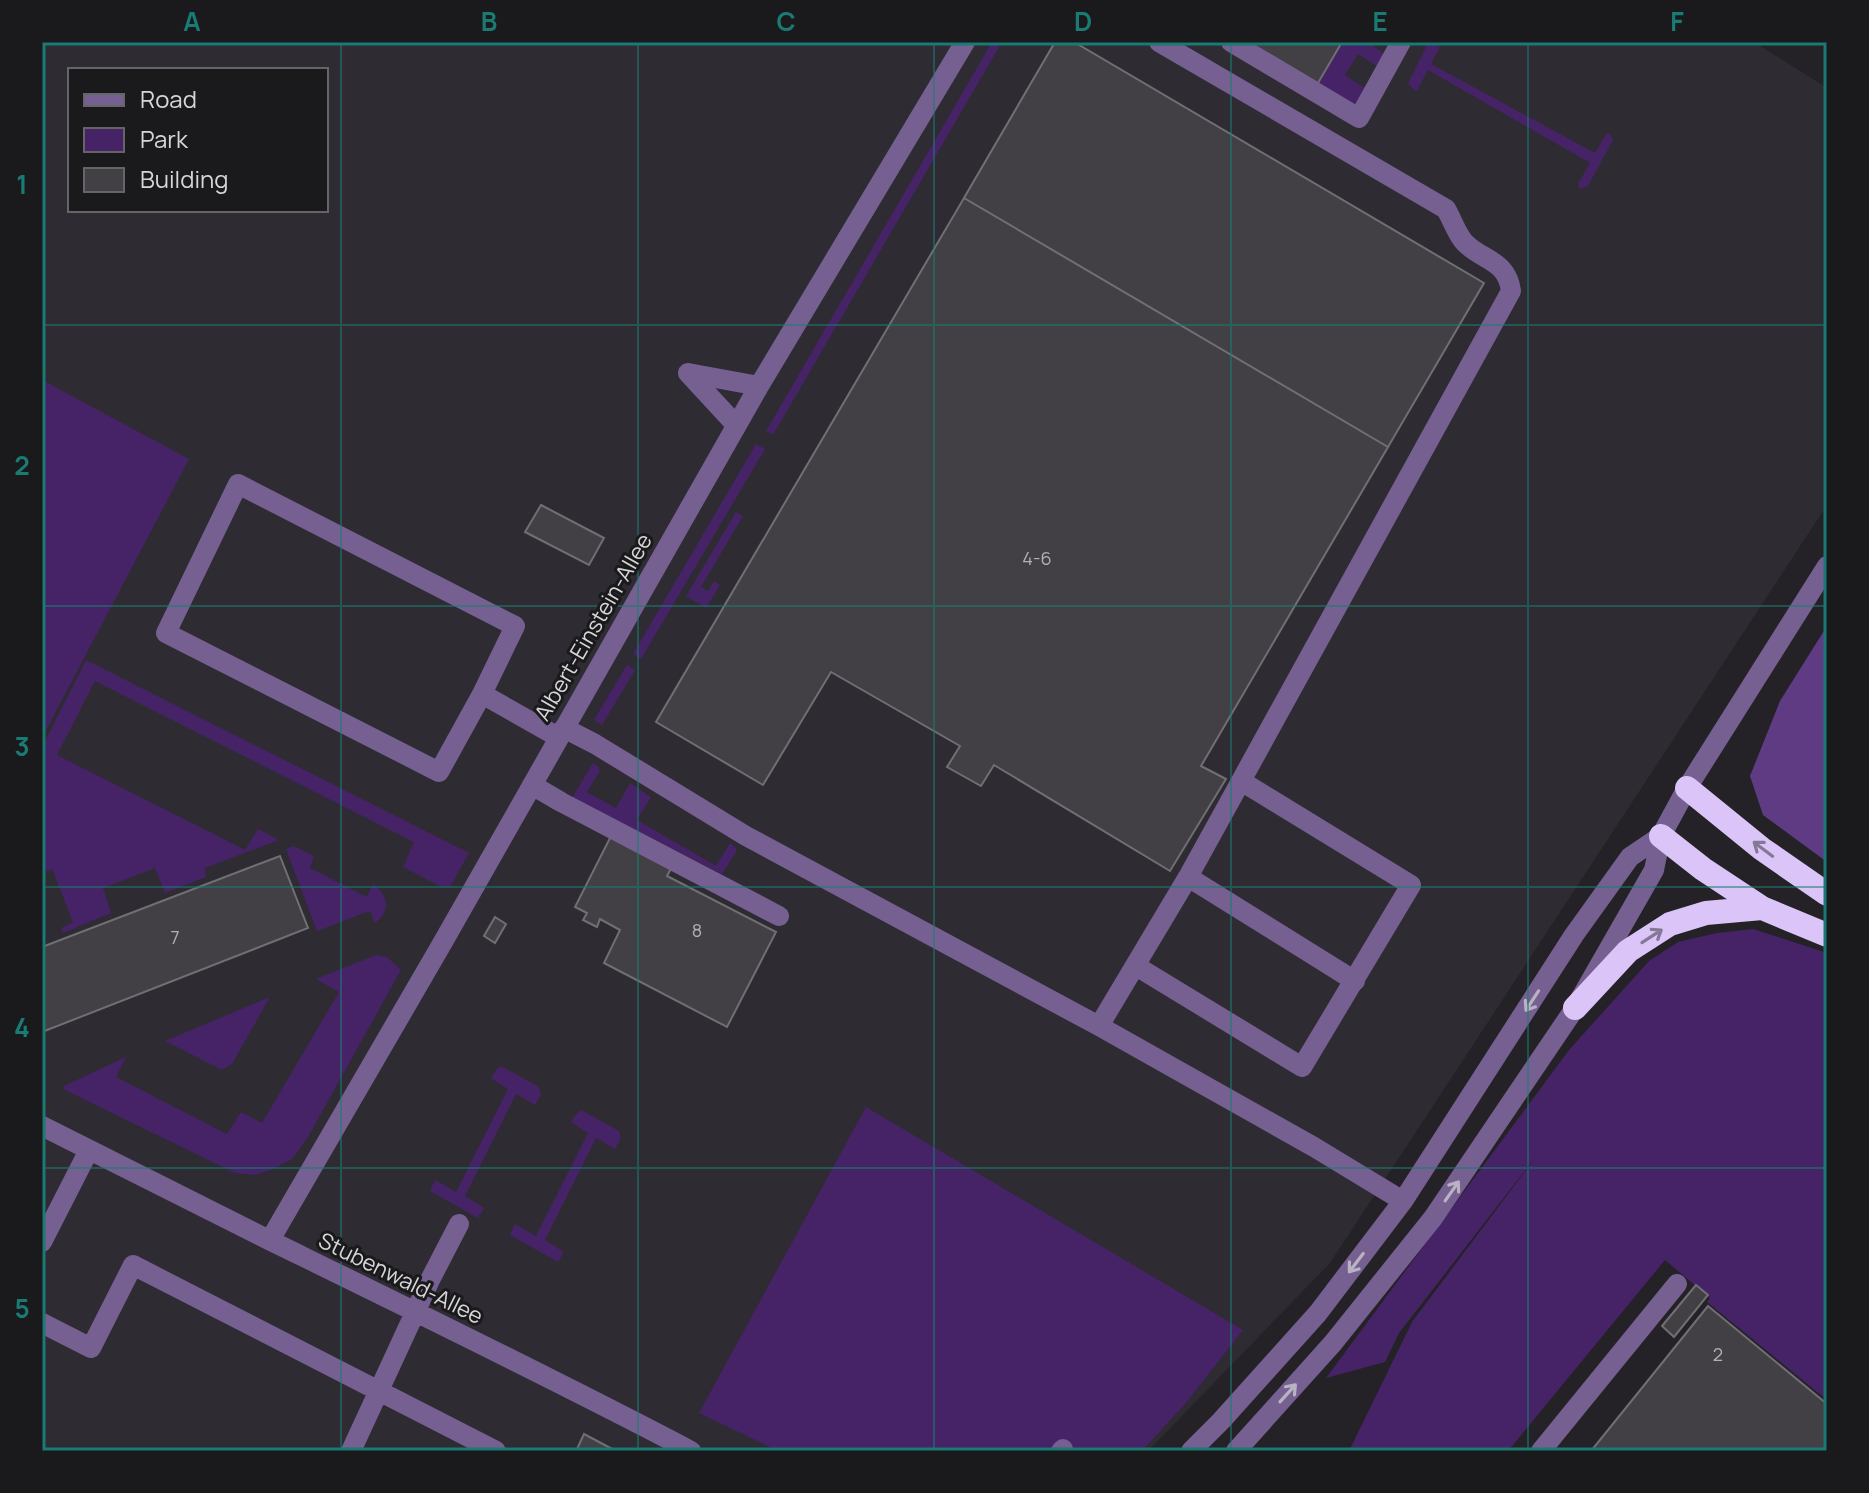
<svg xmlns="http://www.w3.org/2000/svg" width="1869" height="1493" font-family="Manrope,sans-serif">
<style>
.built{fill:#2e2b33;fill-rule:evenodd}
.green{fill:#462367}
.forest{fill:#5f3b84}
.building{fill:#424044;stroke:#706f73;stroke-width:2}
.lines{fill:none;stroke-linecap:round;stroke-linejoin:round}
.minor{stroke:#765f91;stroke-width:20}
.highway{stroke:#dbc5f8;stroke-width:24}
.oneway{stroke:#847895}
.oneway2{stroke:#b9b2c2}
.grid{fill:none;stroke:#197b73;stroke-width:2;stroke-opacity:0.55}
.labels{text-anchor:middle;stroke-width:6;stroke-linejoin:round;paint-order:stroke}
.number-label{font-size:18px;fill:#b1b0b2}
.street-label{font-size:22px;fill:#d6d5d7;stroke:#1a191c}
.neatline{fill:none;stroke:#197b73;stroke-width:3}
.grid-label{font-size:26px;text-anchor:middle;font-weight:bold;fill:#197b73}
</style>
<rect width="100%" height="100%" fill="#242226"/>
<path class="built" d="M42 42H1754L1827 88V505L1330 1263 1148 1451H42ZM70 70H326V210H70Z"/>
<path class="green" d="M992 42H1002L773 435 766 431Z
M1342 42H1368L1385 55 1380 68 1358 54 1345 75 1366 89 1356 105 1318 83Z
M1433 42 1440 47 1431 64 1595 153 1605 136 1609 133 1613 140 1588 186 1581 189 1578 187 1579 182 1590 163 1428 70 1417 91 1414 90 1408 83 1427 45Z
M42 380 189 459 42 738Z
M756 444 765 449 641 659 633 654Z
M736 512 743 516 701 587 708 591 714 581 720 585 706 608 686 596Z
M86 660 469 853 450 887 440 886 403 867 414 842 95 681 57 755 245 850 258 829 279 840 205 868 206 877 165 893 155 868 103 888 111 913 63 933 61 928 73 922 52 869 42 873V851L45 844 42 843V747Z
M627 665 635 670 602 725 594 720Z
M593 763 598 766 600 771 587 792 616 808 630 783 651 797 637 820 716 866 730 843 736 848V852L722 874 572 798Z
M293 846 314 856 310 868 367 897 373 884C389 896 391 911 375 923L370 911 317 931 286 849Z
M1753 929 1827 953V1400L1707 1302 1710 1298 1665 1260 1508 1451H1349L1412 1322 1541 1150 1399 1333 1385 1362 1326 1378 1569 1050 1649 961 1678 942 1717 933Z
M376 955 387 957 401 970 308 1137 292 1159 273 1169 255 1175 235 1173 63 1089 64 1086 126 1057 116 1077 227 1134 241 1112 262 1123 339 992 316 979Z
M270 997 232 1064 222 1070 165 1041Z
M501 1066 539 1087 541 1094 535 1105 516 1094 465 1196 484 1208 478 1218 430 1191 435 1180 456 1192 508 1089 491 1078 496 1070Z
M866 1107 1243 1330 1185 1404 1142 1451H778L699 1413Z
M581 1110 619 1131 621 1138 615 1149 596 1138 545 1240 564 1252 558 1262 510 1235 515 1224 536 1236 588 1133 571 1122 576 1114Z"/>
<path class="forest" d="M1827 626V862L1763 815 1750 776 1780 701Z"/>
<path class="building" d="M1055 42H1074L1484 283 1388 447 964 198Z
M1248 42H1342L1318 83Z
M964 198 1388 447 1201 766 1226 779 1170 871 994 765 981 786 947 767 960 746 831 672 763 785 656 722Z
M541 505 604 538 589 565 525 532Z
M612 834 673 865 667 876 776 932 727 1027 604 963 620 930 600 919 597 927 583 920 587 913 575 907Z
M280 856 308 928 42 1032V947Z
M495 917 506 924 495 943 484 936Z
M1696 1285 1708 1295 1674 1337 1662 1326Z
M1708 1306 1827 1404V1451H1591Z
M584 1434 616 1451H581L577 1449Z"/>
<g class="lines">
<path class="minor" d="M1159 42 1446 209C1452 219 1457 235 1465 243 1483 261 1507 260 1511 291L1241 781
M1231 42 1359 118 1401 42
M688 373 759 386
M688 373 736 425
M482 694 515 626 238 484 166 633 439 772 482 694 558 737
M564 728 595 744 746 836 1099 1026 1314 1147 1403 1201
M532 785 561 802 779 916
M1188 877 1355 981
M1099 1026 1188 877 1241 781 1411 885 1302 1067 1136 966
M42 1126C119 1164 194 1203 271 1241 412 1310 552 1378 691 1451
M270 1240 443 942 759 386 965 42
M42 1242 89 1150
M42 1323 91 1348 133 1265 496 1451
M351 1451 430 1280 459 1224
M1061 1451 1063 1449
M1191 1451 1221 1421 1318 1313 1403 1201 1574 935 1630 857 1661 836
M1236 1451 1333 1343 1433 1218 1575 1008 1654 870 1661 836 1687 788 1827 566
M1541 1451 1677 1284"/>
<path class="highway" d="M1687 788 1762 849 1827 894
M1661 836 1703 869 1762 908 1827 935
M1575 1008 1628 951 1670 924 1706 913 1762 908"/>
</g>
<defs><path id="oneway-shaft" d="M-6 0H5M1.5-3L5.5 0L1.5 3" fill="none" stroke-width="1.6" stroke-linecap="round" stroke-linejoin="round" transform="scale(2)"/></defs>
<g class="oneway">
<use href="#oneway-shaft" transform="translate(1763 849) rotate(-143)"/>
<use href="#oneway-shaft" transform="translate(1652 936) rotate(-33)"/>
</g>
<g class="oneway2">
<use href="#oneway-shaft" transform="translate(1532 1001) rotate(123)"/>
<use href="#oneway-shaft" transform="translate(1452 1191) rotate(-55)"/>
<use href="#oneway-shaft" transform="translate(1356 1263) rotate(127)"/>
<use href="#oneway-shaft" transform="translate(1288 1393) rotate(-48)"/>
</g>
<path class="grid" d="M341 42V1451M638 42V1451M934 42V1451M1231 42V1451M1528 42V1451M42 325H1827M42 606H1827M42 887H1827M42 1168H1827"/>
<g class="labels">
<g class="number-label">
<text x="1037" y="565">4-6</text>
<text x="697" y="937">8</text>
<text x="175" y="944">7</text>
<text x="1718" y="1361">2</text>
</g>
<g class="street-label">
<text transform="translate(593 627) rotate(-60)" y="8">Albert-Einstein-Allee</text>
<text transform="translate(401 1278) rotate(26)" y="8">Stubenwald-Allee</text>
</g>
</g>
<rect width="1869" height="1493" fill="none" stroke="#1a191c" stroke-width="88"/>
<rect x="68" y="68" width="260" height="144" fill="#1a191c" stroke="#656467" stroke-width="2"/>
<rect x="84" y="94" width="40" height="12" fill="#765f91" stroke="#656467" stroke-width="2"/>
<text x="140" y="108" font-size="24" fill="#d6d5d7">Road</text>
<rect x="84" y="128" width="40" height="24" fill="#462367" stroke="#656467" stroke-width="2"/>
<text x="140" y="148" font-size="24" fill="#d6d5d7">Park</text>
<rect x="84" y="168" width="40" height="24" fill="#424044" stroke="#656467" stroke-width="2"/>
<text x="140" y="188" font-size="24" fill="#d6d5d7">Building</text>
<rect x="44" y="44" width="1781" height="1405" class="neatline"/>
<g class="grid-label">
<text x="192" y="31">A</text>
<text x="489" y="31">B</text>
<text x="786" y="31">C</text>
<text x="1083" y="31">D</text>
<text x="1380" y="31">E</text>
<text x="1677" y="31">F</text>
<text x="22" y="194">1</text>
<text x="22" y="475">2</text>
<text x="22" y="756">3</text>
<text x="22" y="1037">4</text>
<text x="22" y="1318">5</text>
</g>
</svg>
